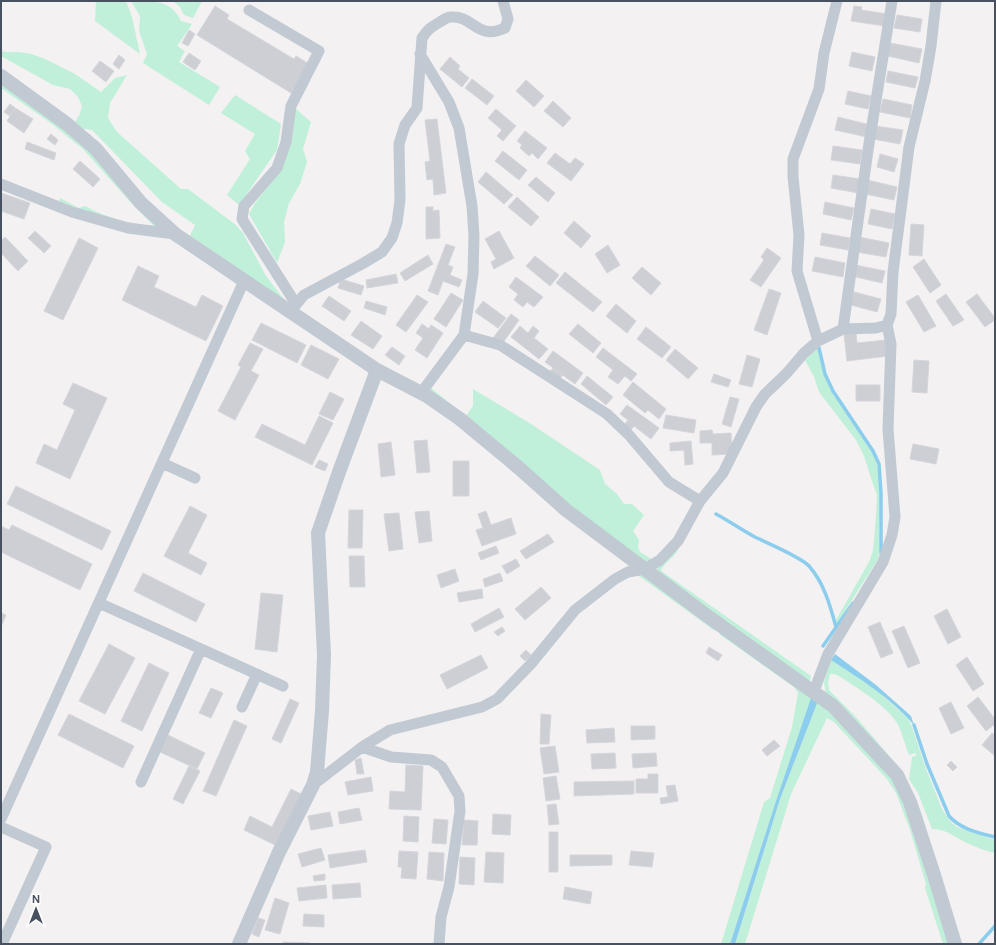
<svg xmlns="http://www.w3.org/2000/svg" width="996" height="945" font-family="'DM Sans',sans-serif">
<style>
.green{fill:#c0f0d9}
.water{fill:#8ccded}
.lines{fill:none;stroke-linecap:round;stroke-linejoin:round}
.stream{stroke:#8ccded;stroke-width:3.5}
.building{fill:#cdcfd5;stroke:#d5d6dc}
.minor{stroke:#c1c9d2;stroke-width:11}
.tertiary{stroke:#c1c9d2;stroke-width:14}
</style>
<rect width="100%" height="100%" fill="#f3f1f1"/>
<path class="green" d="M96 1H126L132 17 140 54 95 21Z
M131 1C155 1 171 0 181 21L192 24 177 46 185 51 179 62 220 87 209 105 143 63 147 54 139 31 140 16Z
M173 1H202L193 18 184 15 180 7Z
M1 50 5 52H19L31 54 43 58 75 74 101 92 115 78 127 75 110 103 108 118 117 132 181 189H188L236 225 243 233 266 276 286 302 189 238 195 225 162 202 92 130 79 128 74 124 80 114 82 106 78 97 70 89 53 85 1 56Z
M1 83 78 139 157 224 156 229 103 218 59 201 60 198 79 208 85 206C107 218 129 224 154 226L132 204 83 149 52 124 1 88Z
M235 95 281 124 277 150 239 205 227 195 250 159 245 151 255 134 221 113Z
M295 108 311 122 303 149 307 162 300 184 289 203 284 222 285 242 277 263 249 214 255 203 280 171Z
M818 348 824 373 830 389 875 457C882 480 880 505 879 528 879 539 880 548 878 559L836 625 835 622 870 560 873 550 876 516 877 495 871 478 864 456 856 440 819 392 814 377 805 360Z
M431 388 466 416 473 406V389L531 424 600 470 605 484 617 494 624 504H632L644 515 633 531 639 540 638 547 640 552 653 560 644 565 431 391Z
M679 548C674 558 666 561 661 570L664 573 811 676 810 681 659 576 657 569 659 566Z
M641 572 714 625 715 631 635 573Z
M723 630 815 697 892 777 899 790 950 944H943L925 888 926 884 910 830 896 793 887 779 834 722 827 718 791 794 745 944H735L780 799 818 701 811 699 776 801 730 944H721L764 802 770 798 792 727 798 693 795 688 719 634Z
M831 660 875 689 908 718 912 727 926 769 942 809 947 817 952 823 957 827 995 840V853C985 851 976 847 967 843 956 838 945 828 932 829L918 793 909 779 912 757 917 755 915 753 909 755C905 745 902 732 897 723 886 705 857 688 839 676L834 674H830L828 683 829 690 855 716 904 773V779C921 801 926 830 934 857L915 805 826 695 824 682Z"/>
<path class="water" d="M835 654 876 685 911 716 914 725C891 698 860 679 831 660Z
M811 698 818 701 780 799 735 944H730L776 801Z"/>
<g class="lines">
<path class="stream" d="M819 348 825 374 833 391 873 451 879 464 881 493V553
M716 514C729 521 742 530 755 537 767 543 801 557 809 566 824 583 830 605 836 627
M823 646 853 603
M914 725 927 764 949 816C960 829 979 833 995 837
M979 944 995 926"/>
</g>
<path class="building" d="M215 6 229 15 227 19 294 59 296 56 309 64 291 93 197 35Z
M854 6 862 7 861 10 887 14 885 26 851 21Z
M897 15 922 19 920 32 894 28Z
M189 30 195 34 188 46 182 43Z
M890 43 922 49 919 63 888 56Z
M852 52 875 57 872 71 849 66Z
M189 53 201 61 195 70 183 62Z
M119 55 125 60 119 69 113 64Z
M450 57 460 66 458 69 469 78 462 87 440 69Z
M100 61 114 71 106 82 92 71Z
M888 71 918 77 915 88 886 82Z
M472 79 494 96 487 105 465 88Z
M526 80 544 96 534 107 516 91Z
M848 91 871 96 868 109 845 104Z
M883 99 912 105 910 118 880 112Z
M553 101 571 118 563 127 544 111Z
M10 104 15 108 10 116 4 112Z
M15 108 33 119 24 133 7 121Z
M496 109 516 126 503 141 497 136 502 130 488 118Z
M838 117 870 125 867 137 835 130Z
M437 119 446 193 434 195 433 179 427 180 425 162 430 161 425 120Z
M875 126 903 130 900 144 873 139Z
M525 131 547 148 538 159 532 153 529 156 520 148 522 145 517 141Z
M51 134 58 140 55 145 47 139Z
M27 142 56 153 54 160 25 149Z
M833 146 862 150 860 164 831 160Z
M503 151 527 170 519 180 495 161Z
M555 153 570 164 575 158 584 164 571 181 547 163Z
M880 154 898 159 894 172 877 167Z
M80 161 100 179 93 187 73 169Z
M486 172 513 195 504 204 478 182Z
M833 175 860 179 858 193 831 188Z
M536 177 555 193 548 202 528 185Z
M867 180 897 187 894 200 865 194Z
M1 193 30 203 24 219 1 211Z
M517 197 539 217 531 226 508 207Z
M825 202 854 208 851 220 823 214Z
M426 207H433V211L439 210 440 238 426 239Z
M871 209 895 214 892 229 868 224Z
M574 221 591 236 581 248 564 233Z
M911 224 924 225 922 256 909 255Z
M35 231 51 246 44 253 28 238Z
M499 231 514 258 494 269 491 262 496 259 485 239Z
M822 233 850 238 848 250 820 245Z
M5 237 28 261 18 271 1 253V241Z
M859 237 889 243 886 257 856 252Z
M79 238 98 248 63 320 44 311Z
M446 244 455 247 448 265 453 267 450 275 462 280 459 287 443 281 438 295 428 291Z
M608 245 620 265 607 273 595 254Z
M767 248 781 258 761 287 750 280 764 260 761 257Z
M428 255 433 264 405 281 400 273Z
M535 256 559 275 550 286 526 266Z
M815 257 845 263 843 277 812 271Z
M924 259 941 285 930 293 913 267Z
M855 265 885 271 882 283 852 276Z
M138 266 159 276 154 287 196 307 202 295 223 306 206 341 122 300Z
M642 267 661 283 651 295 632 278Z
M565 272 602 302 593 312 556 283Z
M396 274 398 283 367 288 366 280Z
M516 277 543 297 534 307 527 302 523 307 514 300 518 294 509 287Z
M341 279 364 286 361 295 338 288Z
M769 289 781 293 767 335 754 330Z
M854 292 881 299 877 312 851 305Z
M451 293 463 300 446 327 434 319Z
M946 294 964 320 953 326 936 301Z
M977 294 995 318V320L985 327 966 302Z
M417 295 428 302 406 332 396 325Z
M918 295 936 326 924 332 906 302Z
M329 296 351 311 344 321 322 306Z
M366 301 387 307 385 315 364 308Z
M483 301 506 318 498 328 475 312Z
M616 304 636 321 627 333 606 316Z
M511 314 519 320 502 344 493 338Z
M361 321 382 336 373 349 351 335Z
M261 323 306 345 297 363 252 340Z
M422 324 429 329 431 325 443 333 427 358 415 350 423 338 416 333Z
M578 324 601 343 593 353 569 334Z
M520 326 528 333 533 326 539 331 534 338 548 349 539 359 511 337Z
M646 327 671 347 662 358 637 339Z
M856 333 857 343 886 340 888 356 847 361 844 334Z
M250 343 263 349 251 371 259 375 235 420 218 411 241 367 238 365Z
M311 345 339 359 328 379 301 365Z
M392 347 405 356 399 365 385 355Z
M603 348 637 374 631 381 625 376 618 384 608 377 613 370 596 357Z
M675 349 698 368 688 379 666 360Z
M553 351 583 373 575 384 545 362Z
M747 355 760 359 752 387 739 384Z
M914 360 929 361 927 393 912 392Z
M553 368 563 375 558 381 548 374Z
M714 374 731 380 728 387 711 382Z
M587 376 613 397 606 405 581 384Z
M633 382 666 409 659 419 648 410 645 413 623 395Z
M73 383 107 398 70 479 36 463 44 444 57 450 75 410 63 404Z
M856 385H880V401H856Z
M330 392 344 399 333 420 319 414Z
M730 397 739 399 731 427 722 424Z
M627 405 659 428 651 439 634 426 631 430 624 425 628 420 620 414Z
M666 415 696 420 694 433 663 428Z
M319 416 333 423 312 465 255 437 262 424 305 445Z
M712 430 713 434 731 433 732 454 712 455V443H700V431Z
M427 440 430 472 417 473 414 441Z
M691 441 693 464 685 465 684 450 670 451V443Z
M391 442 395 475 381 477 378 444Z
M913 444 939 449 936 464 910 459Z
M319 460 328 464 325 471 315 467Z
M453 461H469V496H453Z
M16 486 111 531 102 550 7 504Z
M190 506 207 515 188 553 207 563 201 575 164 556Z
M349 510H363L362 548H348Z
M429 511 432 541 419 543 415 512Z
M486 511 491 525 511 518 516 534 482 546 476 530 483 528 478 514Z
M399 513 403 549 389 551 384 514Z
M12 525 92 564 80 590 1 552V526L9 530Z
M548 534 554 542 526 559 520 551Z
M496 546 499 553 481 560 478 553Z
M349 556H364L365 587H350Z
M516 559 520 566 507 574 502 566Z
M455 569 459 581 441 588 437 575Z
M143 573 205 604 196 622 134 591Z
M500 573 503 581 485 587 483 579Z
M541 587 551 598 525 620 515 609Z
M482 589 483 598 459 602 457 593Z
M261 593 283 595 277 652 255 649Z
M499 608 504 617 475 632 471 624Z
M947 609 961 637 948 644 934 616Z
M1 613 6 615 1 627Z
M880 622 893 653 881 658 868 627Z
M904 626 920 663 908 668 892 631Z
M502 627 505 631 498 636 494 632Z
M109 644 135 658 105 714 79 701Z
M709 647 722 655 718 661 706 653Z
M526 650 531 655 525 661 520 656Z
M481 655 488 668 447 689 440 675Z
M967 657 984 684 973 691 956 665Z
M149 663 169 673 142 731 121 721Z
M211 688 223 693 211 718 199 713Z
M978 697 995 719V724L986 731 967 706Z
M290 699 299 703 281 743 272 739Z
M951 702 964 728 951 734 939 708Z
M69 714 134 746 123 768 58 735Z
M541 714 551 715 549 744H540Z
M234 720 247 726 216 796 203 791Z
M631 726H655V739L631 740Z
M614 728 615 742 587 743 586 730Z
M992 733 995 735V756L982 745Z
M168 735 205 753 197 769 160 752Z
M774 740 780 746 767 756 762 750Z
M555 746 559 772 544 774 540 748Z
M615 753 616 768 592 769 591 754Z
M656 753 657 766 633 768 632 754Z
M361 758 364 774H357L355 760Z
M951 761 957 767 953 771 947 765Z
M406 765 423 766 421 810 389 809 390 791 405 792Z
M189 766 200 771 183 804 173 799Z
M648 774H658V793H636V779H648Z
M556 776 560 799 546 801 543 778Z
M371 777 373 791 348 795 345 782Z
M634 781V794L574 796V782Z
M675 785 678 801 661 804 660 798 668 797 666 786Z
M291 789 301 794 275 845 244 830 250 816 272 827Z
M556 804 559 824 549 825 547 805Z
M359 808 362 820 340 824 338 812Z
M330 812 333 826 311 830 308 816Z
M493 814 511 815 510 835 492 834Z
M404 816 419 817 418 842 403 841Z
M434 819 448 820 446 844 432 843Z
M464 820 478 821 477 845H462Z
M549 832H558V872H549Z
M321 848 325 860 302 867 298 854Z
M365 850 367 862 330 868 328 855Z
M399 851 418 852 416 879 401 878 402 867H398Z
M631 851 654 853 652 867 629 865Z
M429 852 444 853 443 881 427 879Z
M486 852 504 853 503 883 484 882Z
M570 855H612V865L570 866Z
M460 857 475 858 474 885 459 884Z
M325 874V880L314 881 313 876Z
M360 883 361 897 333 899 332 885Z
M326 885 327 898 299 901 297 888Z
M565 887 592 892 590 904 563 899Z
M275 898 289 903 280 934 265 930Z
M304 914 324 915V927L303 926Z
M258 918 265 920 259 937 252 934Z
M283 942 310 943V944H283Z"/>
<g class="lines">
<path class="minor" d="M249 10 319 51 291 106 286 142 277 168 244 206 242 219 296 304
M420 54 449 102 459 128 472 206 474 236 473 274 464 335 421 393
M1 184 72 212 128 228 175 234
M290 312 304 295 362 264 382 252 392 238 397 223 400 200 399 144 405 125 417 108 422 38C427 30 431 27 440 22 443 20 447 17 451 17 473 15 477 41 505 28L508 19 503 1
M843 329 868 150 892 1
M464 335 500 345 607 414 629 435 669 482 700 501
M818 341 797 271 799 235 793 177V159L819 89 824 53 837 1
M162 463 195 478
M99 603 283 686
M814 691 828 654 883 562 892 535 895 517 888 429 891 344 887 325
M242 707 257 674
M362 747 391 757 431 760 442 767 459 796 460 811 449 887 441 917 439 944
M141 782 201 649
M313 785 362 747 390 730 482 707 497 699 530 665 575 610 615 579 628 572 645 569 660 560 678 541 700 501 723 473 756 407 765 394 786 374 804 353 818 341 843 329 876 328 887 325 891 314 893 272 909 147 925 81 931 46 936 1
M1 819 244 281
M1 827 46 847 2 944"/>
<path class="tertiary" d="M1 76 67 124 96 149 141 203 175 234 377 370 427 396 460 419 519 468 566 510 706 615 833 706 897 775 910 802 934 875 955 944
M239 944 279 852 313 785 317 772 322 711 324 655 318 533 339 472 377 370"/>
</g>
<rect width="996" height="945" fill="none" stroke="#48515f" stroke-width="4"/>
<g transform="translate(36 909)" stroke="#ffffff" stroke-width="3" paint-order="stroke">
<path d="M0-3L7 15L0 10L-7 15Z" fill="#48515f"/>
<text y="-6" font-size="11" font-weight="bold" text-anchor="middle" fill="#48515f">N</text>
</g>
</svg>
